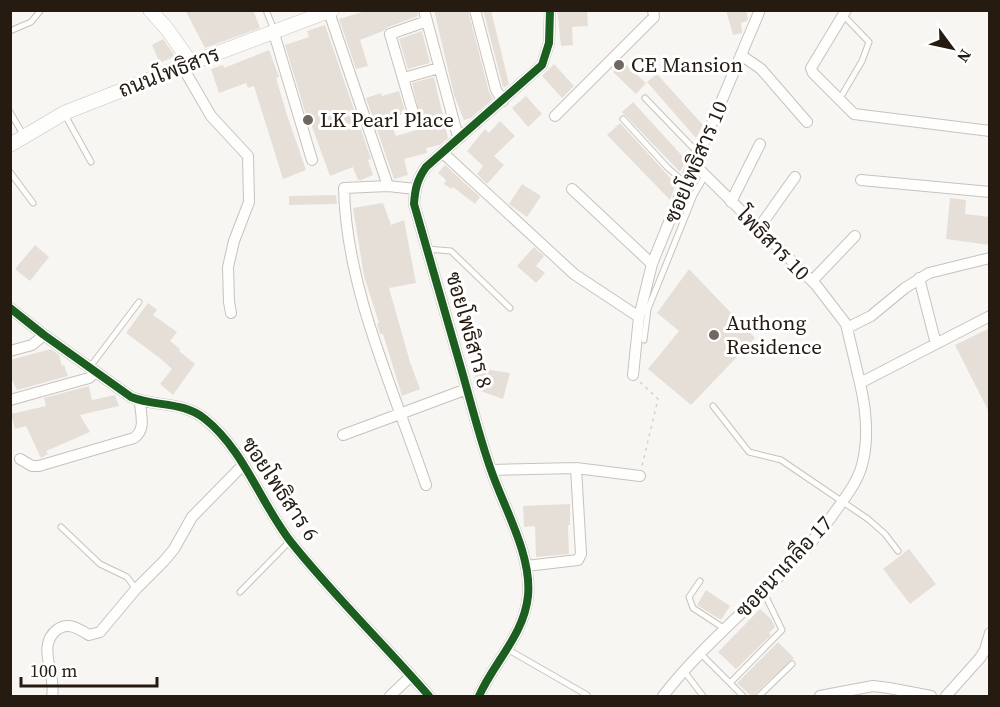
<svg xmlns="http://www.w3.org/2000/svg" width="1000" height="707" font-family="'Source Serif 4',Sarabun,serif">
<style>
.building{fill:#e5dfd8}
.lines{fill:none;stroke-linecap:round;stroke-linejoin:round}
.lane-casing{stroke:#c8c2bc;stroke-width:7}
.street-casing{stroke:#c8c2bc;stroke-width:12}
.secondary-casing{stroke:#c8c2bc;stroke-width:15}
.path{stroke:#d3d2d1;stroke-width:1.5;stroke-dasharray:3 4.5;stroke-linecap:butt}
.lane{stroke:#fefefd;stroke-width:5}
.street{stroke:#fefefd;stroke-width:10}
.secondary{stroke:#fefefd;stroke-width:14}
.cycleway-casing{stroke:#fff;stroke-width:11}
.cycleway{stroke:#1b5e20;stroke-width:8}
.poi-dot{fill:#6f6860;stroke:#fff;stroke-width:2}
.labels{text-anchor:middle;stroke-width:6;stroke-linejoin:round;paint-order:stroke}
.poi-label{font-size:21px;fill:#251b11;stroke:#fff;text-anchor:start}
.street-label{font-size:21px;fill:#251b11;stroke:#fff}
</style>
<rect width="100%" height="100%" fill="#f8f6f3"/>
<path class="building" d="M185 10H253L260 28 205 48Z
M369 10H417L418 16 388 27 383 31 360 40 368 66 356 69 339 19Z
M434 10H468L489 92 493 99 471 118 464 120 454 95Z
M483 10H491L509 84 505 87H503Z
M557 10H587L588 26 572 27 573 45 561 46Z
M726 10H746L748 19 747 21 741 23 742 33 733 35Z
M325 25 371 159 368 160 373 175 361 180H358L353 167 330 176 311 124 309 125 285 45 309 37 307 31Z
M422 31 430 63 408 69 399 39Z
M163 39 175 56 160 63 152 45Z
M269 50 279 77 276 78 287 115 306 170 283 179 254 86 248 88 246 83 219 93 211 69 223 65 224 68Z
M623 62 646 83 636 94 613 72Z
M554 64 574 86 562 98 542 76Z
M657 74 703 125 696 138 647 82Z
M434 77 448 138 440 145 426 148 427 153 404 159 408 175 394 179 366 98 381 93 382 96 399 91 405 111 389 117 396 136 423 128 412 83Z
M526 96 542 114 528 127 512 108Z
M633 102 686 160 680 172 622 112Z
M500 121 515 136 494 156 504 165 487 184 477 174 483 166 467 151 485 129 489 133Z
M620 123 676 184 670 200 607 135Z
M445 165 480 197 475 204 453 187 451 189 444 184 446 180 438 173Z
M522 184 541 196 527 217 509 204Z
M336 195 337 204 289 205V196Z
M950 198 966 200 965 214 990 217V245L946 239Z
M383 203 391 225 404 220 416 283 389 288 410 362 420 389 402 396 383 334H380L377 324 379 323 364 276 353 208Z
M35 245 49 257 30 281 15 269Z
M534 247 544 256 536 266 545 273 536 283 517 266Z
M689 269 755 338 691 405 648 369 679 331 657 313Z
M148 303 157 310 153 315 177 332 170 341 180 349 179 351 195 364 173 395 160 384 172 369 161 359 126 333Z
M990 328V414L955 345Z
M51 349 59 355 62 366 64 365 68 376 17 390 10 376V360Z
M478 368 510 373 503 399 475 389 473 383Z
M89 386 92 400 115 395 119 406 80 415 90 432 46 451 48 454 41 458 26 426 15 429 11 414 46 406 44 398Z
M570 504V525H568L569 554 536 557 535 526 524 527 523 506Z
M909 549 936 584 910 604 883 569Z
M706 590 730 606 721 620 697 605Z
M760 609 771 619 775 627 769 633 771 635 736 669 718 652Z
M778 642 794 658 756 693 754 696H751L737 683Z"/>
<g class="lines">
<g class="lane-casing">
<path id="lane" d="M266 10 274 30
M10 31 31 22 41 10
M645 98 698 153
M839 100 862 61 869 42 843 15
M10 112 24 136
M65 115 91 162
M623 119 667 167 685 183
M10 172 33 203
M427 249 451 251 510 308
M644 340 648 309 652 299 694 195 705 176
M90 367 139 302
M713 406 749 452 781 460 868 519 885 534 898 551
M61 527 100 564 127 577 136 589
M700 581 689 597 693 608 725 629
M240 592 290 541
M507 649 587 695
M701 654 730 683 782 630 767 599 761 594
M684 671 703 696
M730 683 743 696
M759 696 792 664"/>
</g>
<g class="street-casing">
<path id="street" d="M424 10 457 133 461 137
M475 10 496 90 503 101
M846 10 811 68 813 73 854 114 990 131
M329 12 388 186
M272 33 276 40 312 160
M741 55 761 69 807 122
M182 66 211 116 248 156 249 202 234 241 228 267 229 302 231 313
M404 78 439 68
M555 116 654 17 653 10
M399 120 414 116 390 34 427 21
M443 153 574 274 639 317
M693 163 816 285 846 324 860 383
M861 180 990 192
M415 189 388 186 344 188C346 289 394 390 426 485
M572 189 652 264
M731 202 760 144
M758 229 795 177
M919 278 936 344
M812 281 855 236
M10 308 44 335 131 397C155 407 183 401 205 419 244 450 261 504 291 542 334 596 384 644 429 696
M847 328 871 316 905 288 929 273 990 258
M10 351 32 345 44 335
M633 375 639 317 652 264 693 163 699 154 760 10
M10 400 89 378 96 372
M343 435 467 389
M20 459 32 466H39L134 438C147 428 140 415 140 400
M491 470 576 468 640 476
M526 566 578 560 581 554 576 468
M52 696C57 675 35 645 58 629 69 622 79 629 89 635L100 632 136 589 164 561 174 549 192 517 242 466
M390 696 411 676
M479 696C494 662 524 635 528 596 532 555 504 508 491 470 480 439 472 407 463 375 447 318 430 261 414 204 415 189 417 180 426 167L542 65 549 43 550 10
M663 696C713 631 783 583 832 516 843 500 857 484 862 465 869 439 866 409 860 383L990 316
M820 696 873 686 889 688 931 696
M946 696 980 658 985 650 990 633"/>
</g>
<g class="secondary-casing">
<path id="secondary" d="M150 10 167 29 191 63
M10 145 64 113 191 63 332 10"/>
</g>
<path class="path" d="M640 382 658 399 642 466"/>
<use href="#lane" class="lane"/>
<use href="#street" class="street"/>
<use href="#secondary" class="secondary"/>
<g class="cycleway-casing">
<path id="cycleway" d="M10 308 44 335 131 397C155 407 183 401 205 419 244 450 261 504 291 542 334 596 384 644 429 696
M479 696C494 662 524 635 528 596 532 555 504 508 491 470 480 439 472 407 463 375 447 318 430 261 414 204 415 189 417 180 426 167L542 65 549 43 550 10"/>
</g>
<use href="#cycleway" class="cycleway"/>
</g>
<g class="poi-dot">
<circle cx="619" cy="65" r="6"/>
<circle cx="308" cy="120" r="6"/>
<circle cx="714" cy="335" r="6"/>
</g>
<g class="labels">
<g class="poi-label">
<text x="631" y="72">CE Mansion</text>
<text x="320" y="127">LK Pearl Place</text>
<text x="726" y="330">Authong<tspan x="726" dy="24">Residence</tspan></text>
</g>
<g class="street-label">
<text transform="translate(169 72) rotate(-21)" y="7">ถนนโพธิสาร</text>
<text transform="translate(696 162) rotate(-67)" y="7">ซอยโพธิสาร 10</text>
<text transform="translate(773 244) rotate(45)" y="7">โพธิสาร 10</text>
<text transform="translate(469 330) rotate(74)" y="7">ซอยโพธิสาร 8</text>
<text transform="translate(280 489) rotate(56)" y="7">ซอยโพธิสาร 6</text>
<text transform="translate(784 567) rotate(-47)" y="7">ซอยนาเกลือ 17</text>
</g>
</g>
<rect width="1000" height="707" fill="none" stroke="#251b11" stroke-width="24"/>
<g transform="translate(952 48) rotate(123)" stroke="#ffffff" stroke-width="4.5" paint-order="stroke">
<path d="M0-4.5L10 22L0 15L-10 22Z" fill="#251b11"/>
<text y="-9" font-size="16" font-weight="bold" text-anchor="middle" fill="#251b11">N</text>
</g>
<path d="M21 677v9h136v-9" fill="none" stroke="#251b11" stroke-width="3"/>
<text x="30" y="677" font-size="18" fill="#251b11" stroke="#ffffff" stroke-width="4.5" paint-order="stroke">100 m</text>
</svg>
